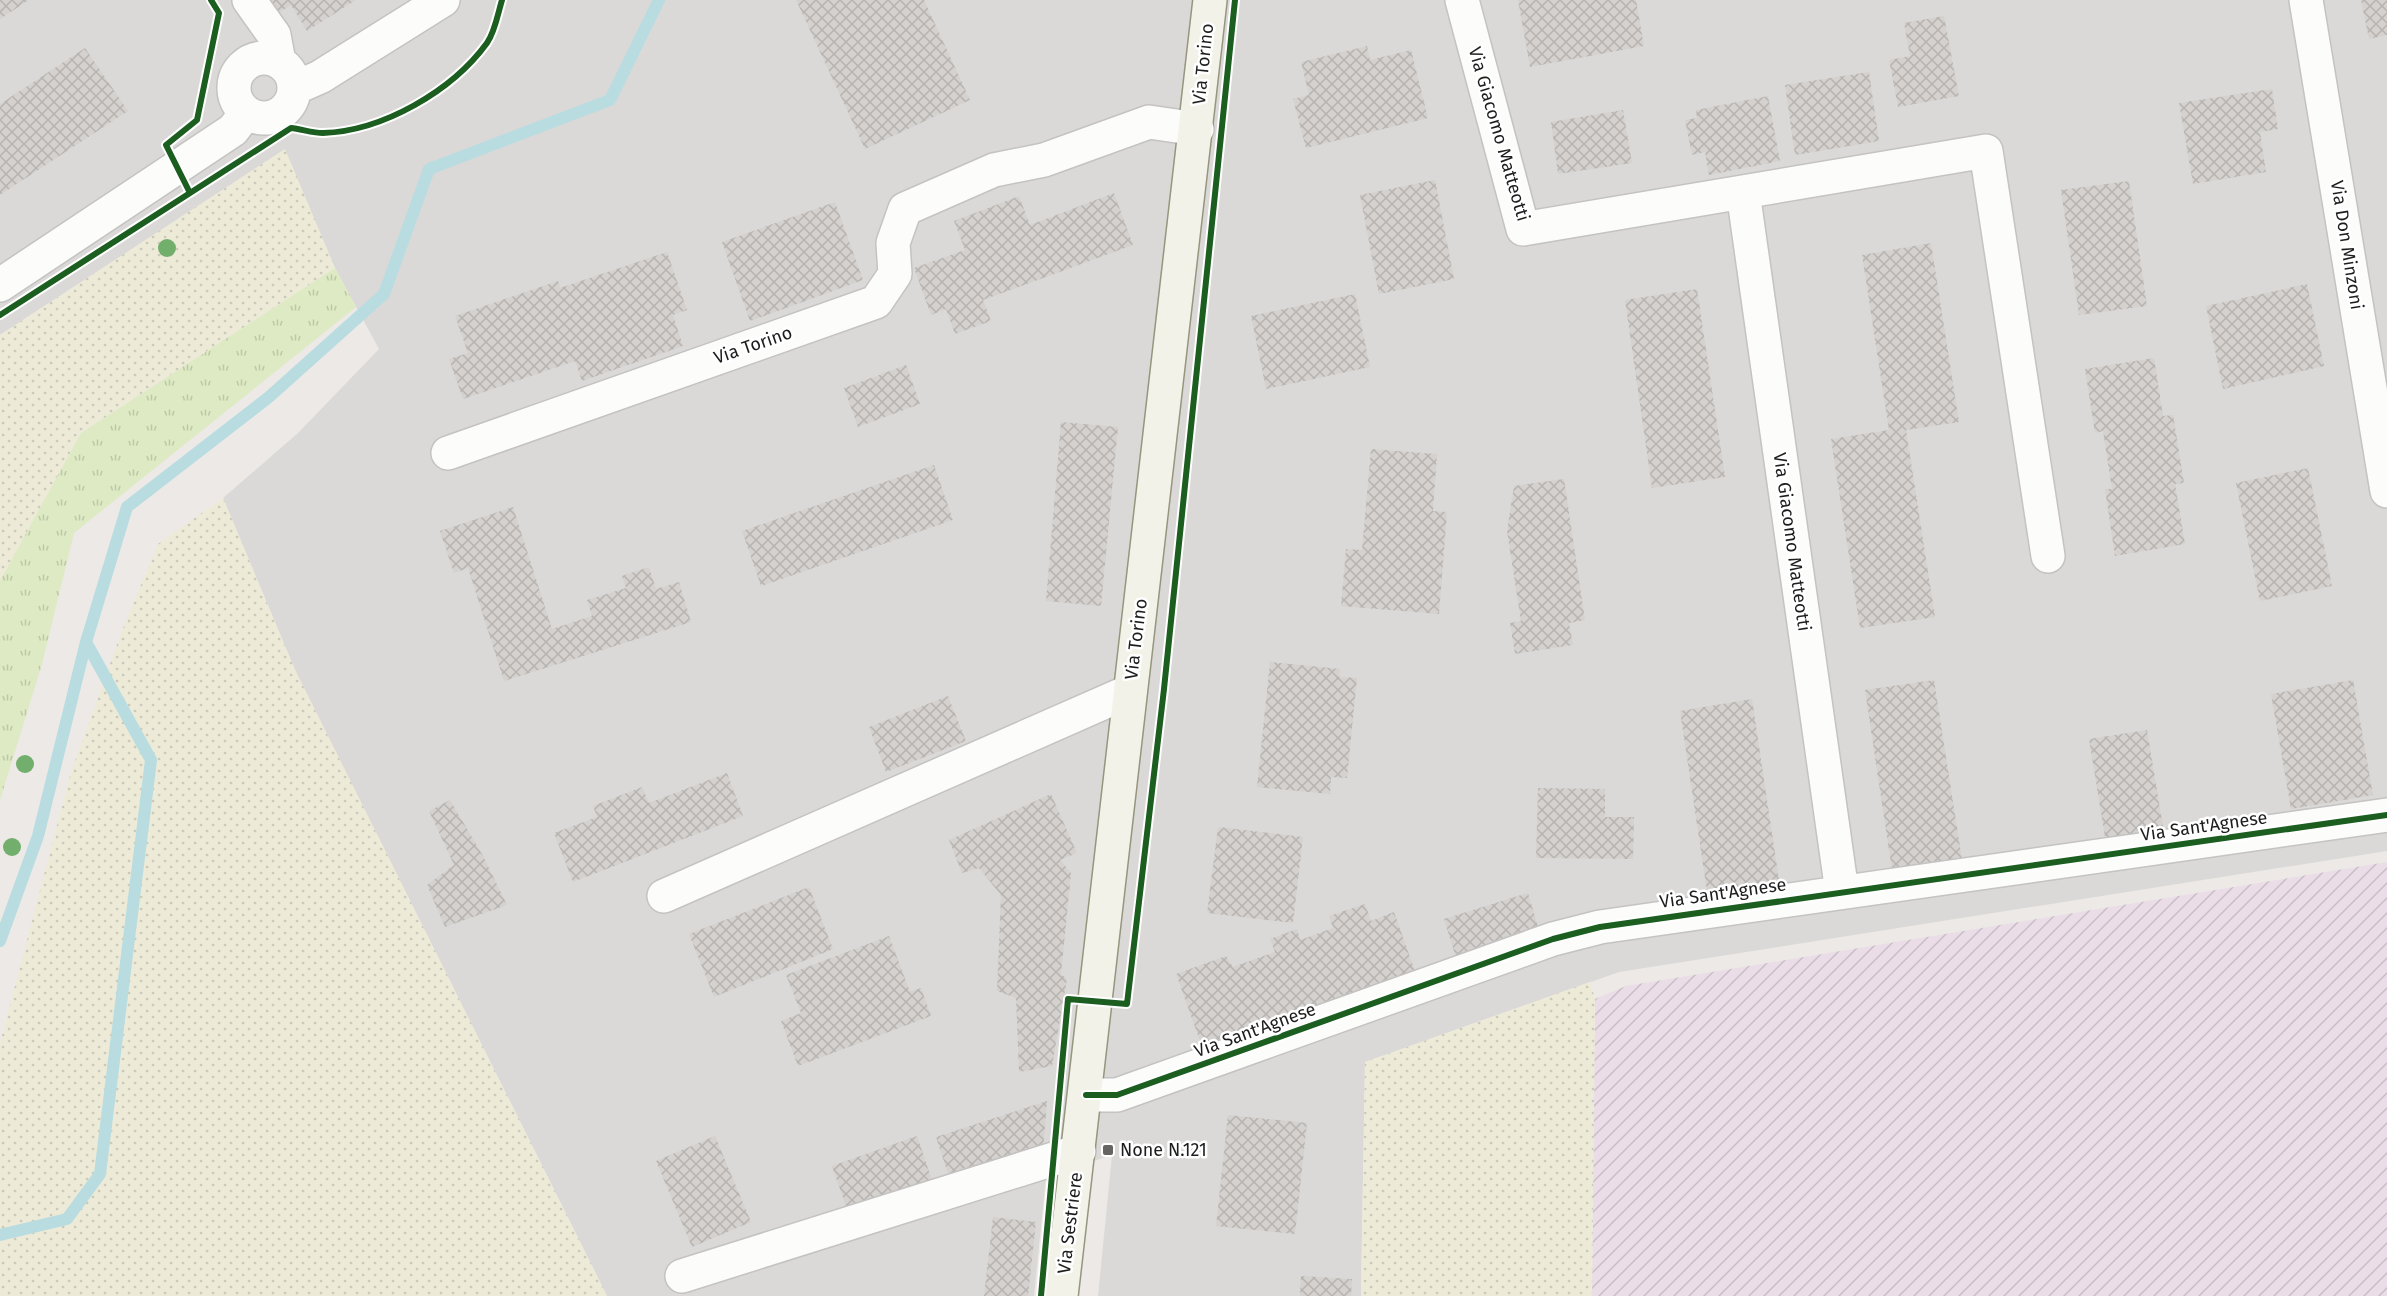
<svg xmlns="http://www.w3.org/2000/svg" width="2387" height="1296" font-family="'Fira Sans',sans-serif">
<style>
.residential{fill:#dbd9d7}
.industrial{fill:url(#industrial-furrows)}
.farmland{fill:url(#farmland-dots)}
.grass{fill:url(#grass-tufts)}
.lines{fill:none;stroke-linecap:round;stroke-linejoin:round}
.stream{stroke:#b8dce0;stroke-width:12}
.building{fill:url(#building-cross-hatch)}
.street-casing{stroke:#c4c3c2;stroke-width:36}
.secondary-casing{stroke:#96957e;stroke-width:36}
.street{stroke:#fcfcfb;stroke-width:33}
.secondary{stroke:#f3f2e9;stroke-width:33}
.cycleway-casing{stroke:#fff;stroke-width:10}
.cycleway{stroke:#1b5e20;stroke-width:6}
.tree{fill:#72ae6c}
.poi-dot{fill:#656463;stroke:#fff;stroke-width:2}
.labels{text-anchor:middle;stroke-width:5;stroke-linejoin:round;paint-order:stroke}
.street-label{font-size:18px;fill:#1d1d1d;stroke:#fff}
.poi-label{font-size:18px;fill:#1d1d1d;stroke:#fff;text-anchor:start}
</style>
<defs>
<pattern id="industrial-furrows" width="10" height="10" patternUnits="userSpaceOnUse" patternTransform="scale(1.5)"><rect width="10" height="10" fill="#eadde7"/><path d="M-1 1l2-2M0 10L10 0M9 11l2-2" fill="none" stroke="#c8bdc6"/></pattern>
<pattern id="farmland-dots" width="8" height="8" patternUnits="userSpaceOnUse" patternTransform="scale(1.5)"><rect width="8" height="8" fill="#edebd8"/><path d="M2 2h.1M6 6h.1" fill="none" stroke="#cbc9b9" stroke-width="1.8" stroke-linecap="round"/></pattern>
<pattern id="grass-tufts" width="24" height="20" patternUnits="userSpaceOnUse" patternTransform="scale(1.5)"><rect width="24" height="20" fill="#ddeac3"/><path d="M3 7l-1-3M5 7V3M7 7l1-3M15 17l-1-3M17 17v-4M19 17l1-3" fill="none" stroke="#bdc8a7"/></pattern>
<pattern id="building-cross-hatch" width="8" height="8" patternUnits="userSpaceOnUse" patternTransform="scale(1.5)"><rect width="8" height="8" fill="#d4d1ce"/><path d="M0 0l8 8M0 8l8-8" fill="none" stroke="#b6b3b0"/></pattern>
</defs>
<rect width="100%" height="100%" fill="#ece9e6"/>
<path class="residential" d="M0 0H2387V851L1619 972 1365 1062 1361 1296H1098L1112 1155 1046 1177 1034 1296H607L295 670 223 498 298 433 379 349 335 268 284 150 0 335Z"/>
<path class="industrial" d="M2387 862V1296H1592L1595 999 1626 986Z"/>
<path class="farmland" d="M285 149 335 268 81 433 0 581V335Z
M223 498 295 670 607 1296H0V1043L71 772 123 628 158 544Z
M1590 982 1595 999 1592 1296H1361L1365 1062Z"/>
<path class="grass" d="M335 268 356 307 74 533 42 664 0 800V581L81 433Z"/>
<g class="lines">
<path class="stream" d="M0 941 38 836 86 642 127 507 269 397 384 294 429 169 610 100 659 0
M0 1235 67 1219 100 1174 151 760 86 642"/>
</g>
<path class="building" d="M0 0H29L0 19Z
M268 0H356L307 31 291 5 277 14Z
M796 0H924L970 100 865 149Z
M1518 0H1636L1644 46 1530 67Z
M2361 0H2387V35L2369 39Z
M1944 16 1959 96 1898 107 1889 60 1910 56 1904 23Z
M1367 46 1370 60 1411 50 1428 118 1306 148 1293 99 1309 95 1301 62Z
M85 48 128 111 0 195V104Z
M1869 72 1879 141 1795 155 1785 85Z
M2272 89 2278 129 2260 132 2266 172 2193 184 2179 103Z
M1768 96 1780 161 1709 175 1705 152 1692 155 1685 120 1697 118 1696 110Z
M1623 110 1632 163 1558 174 1551 122Z
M1435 180 1454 279 1379 294 1360 195Z
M2129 181 2147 306 2079 315 2061 190Z
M1114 193 1133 245 983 300 991 321 955 334 946 309 931 315 914 268 965 250 954 221 1019 196 1030 225Z
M835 202 863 280 750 321 722 242Z
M1931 243 1959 422 1906 430 1935 617 1860 628 1831 439 1889 430 1862 255Z
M667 252 687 310 673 315 683 346 582 381 575 361 463 399 449 359 468 353 455 316 558 281 560 288Z
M2307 284 2324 366 2223 389 2206 306Z
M1697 289 1725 477 1652 488 1625 300Z
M1355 294 1370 367 1266 389 1251 316Z
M2154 358 2163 416 2173 415 2184 483 2175 484 2185 544 2115 556 2105 489H2112L2103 431 2095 433 2085 369Z
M906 365 920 404 858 427 844 388Z
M1061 422 1118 427 1101 606 1046 601Z
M1371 449 1437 454 1433 511 1447 512 1439 614 1341 606 1346 549 1362 550Z
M934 465 953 520 761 586 742 531Z
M2308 468 2332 586 2260 601 2236 483Z
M1564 479 1585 620 1569 623 1573 645 1515 654 1510 623 1521 621 1507 531 1514 486Z
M513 507 552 629 592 616 587 600 626 588 622 576 649 567 656 589 679 582 691 622 504 681 468 568 454 573 440 531Z
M1270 662 1340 669 1339 677 1357 678 1347 778 1331 777 1330 794 1257 787Z
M1934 680 1963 866 1893 877 1865 690Z
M2353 680 2373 795 2291 809 2271 694Z
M948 696 966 741 886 772 869 727Z
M1752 699 1780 887 1708 898 1680 711Z
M2147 730 2164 833 2106 843 2089 739Z
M727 773 743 816 573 882 554 833 597 817 593 806 642 787 649 803Z
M1538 788 1605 789V817H1634L1633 859 1536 858Z
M1051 794 1077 853 1060 860 1071 873 1061 974 1067 979 1052 1066 1019 1072 1016 998 997 991 1001 895 979 868 962 873 949 840Z
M450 800 483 856 507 905 445 927 427 885 454 865 429 811Z
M1218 827 1303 837 1293 923 1207 913Z
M809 887 833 949 714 997 689 934Z
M1528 893 1541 937 1458 964 1444 919Z
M1365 904 1371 921 1394 912 1416 974 1204 1052 1176 974 1226 956 1233 967 1275 952 1270 939 1297 929 1300 940 1333 928 1329 916Z
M889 936 910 992 921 988 931 1016 798 1066 781 1021 801 1013 786 975Z
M1047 1101 1043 1152 950 1180 936 1137Z
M1228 1115 1307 1123 1295 1234 1216 1226Z
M715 1136 751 1222 692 1247 656 1161Z
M917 1136 934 1186 849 1215 832 1166Z
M993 1217 1036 1222 1028 1296H984Z
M1301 1276 1352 1279 1351 1296H1300Z"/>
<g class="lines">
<g class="street-casing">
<path id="street" d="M249 0 274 35 279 62
M1462 0 1523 229 1986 151 2048 556
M2306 0 2387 491
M234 88a30 30 0 1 1 60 0a30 30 0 1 1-60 0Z
M295 88 320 77 443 0
M1743 192 1842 892
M0 285 233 130 246 113
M448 453 876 302 895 274 893 243 905 209 994 170 1044 160 1149 122 1197 129
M664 896 1130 691
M1086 1095H1117L1553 939 1600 927 2387 815
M682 1276 1079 1151"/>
</g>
<g class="secondary-casing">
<path id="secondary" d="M1061 1296 1210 0"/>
</g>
<use href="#street" class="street"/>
<use href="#secondary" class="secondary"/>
<g class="cycleway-casing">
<path id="cycleway" d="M211 0 219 13 197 120 166 145 190 193 291 128C301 129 313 133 323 133 383 131 452 91 487 43 495 32 498 13 502 0
M0 315 190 193
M1086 1095H1117L1553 939 1600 927 2387 815
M1041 1296 1068 999 1127 1004 1164 689 1235 0"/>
</g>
<use href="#cycleway" class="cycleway"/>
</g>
<g class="tree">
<circle cx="167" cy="248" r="9"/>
<circle cx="25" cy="764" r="9"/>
<circle cx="12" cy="847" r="9"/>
</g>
<rect class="poi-dot" x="1102" y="1144" width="12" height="12" rx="3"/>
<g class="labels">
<g class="street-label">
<text transform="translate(1203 64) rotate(-84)" y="6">Via Torino</text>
<text transform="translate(1499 134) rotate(74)" y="6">Via Giacomo Matteotti</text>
<text transform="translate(2347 245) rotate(81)" y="6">Via Don Minzoni</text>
<text transform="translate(753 345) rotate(-19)" y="6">Via Torino</text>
<text transform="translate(1792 542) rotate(82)" y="6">Via Giacomo Matteotti</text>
<text transform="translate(1136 639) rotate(-83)" y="6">Via Torino</text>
<text transform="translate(2204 826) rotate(-8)" y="6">Via Sant'Agnese</text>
<text transform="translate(1723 893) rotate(-8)" y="6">Via Sant'Agnese</text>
<text transform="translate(1255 1030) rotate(-20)" y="6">Via Sant'Agnese</text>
<text transform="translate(1070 1223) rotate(-83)" y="6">Via Sestriere</text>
</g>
<g class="poi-label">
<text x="1120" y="1156">None N.121</text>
</g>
</g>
</svg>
